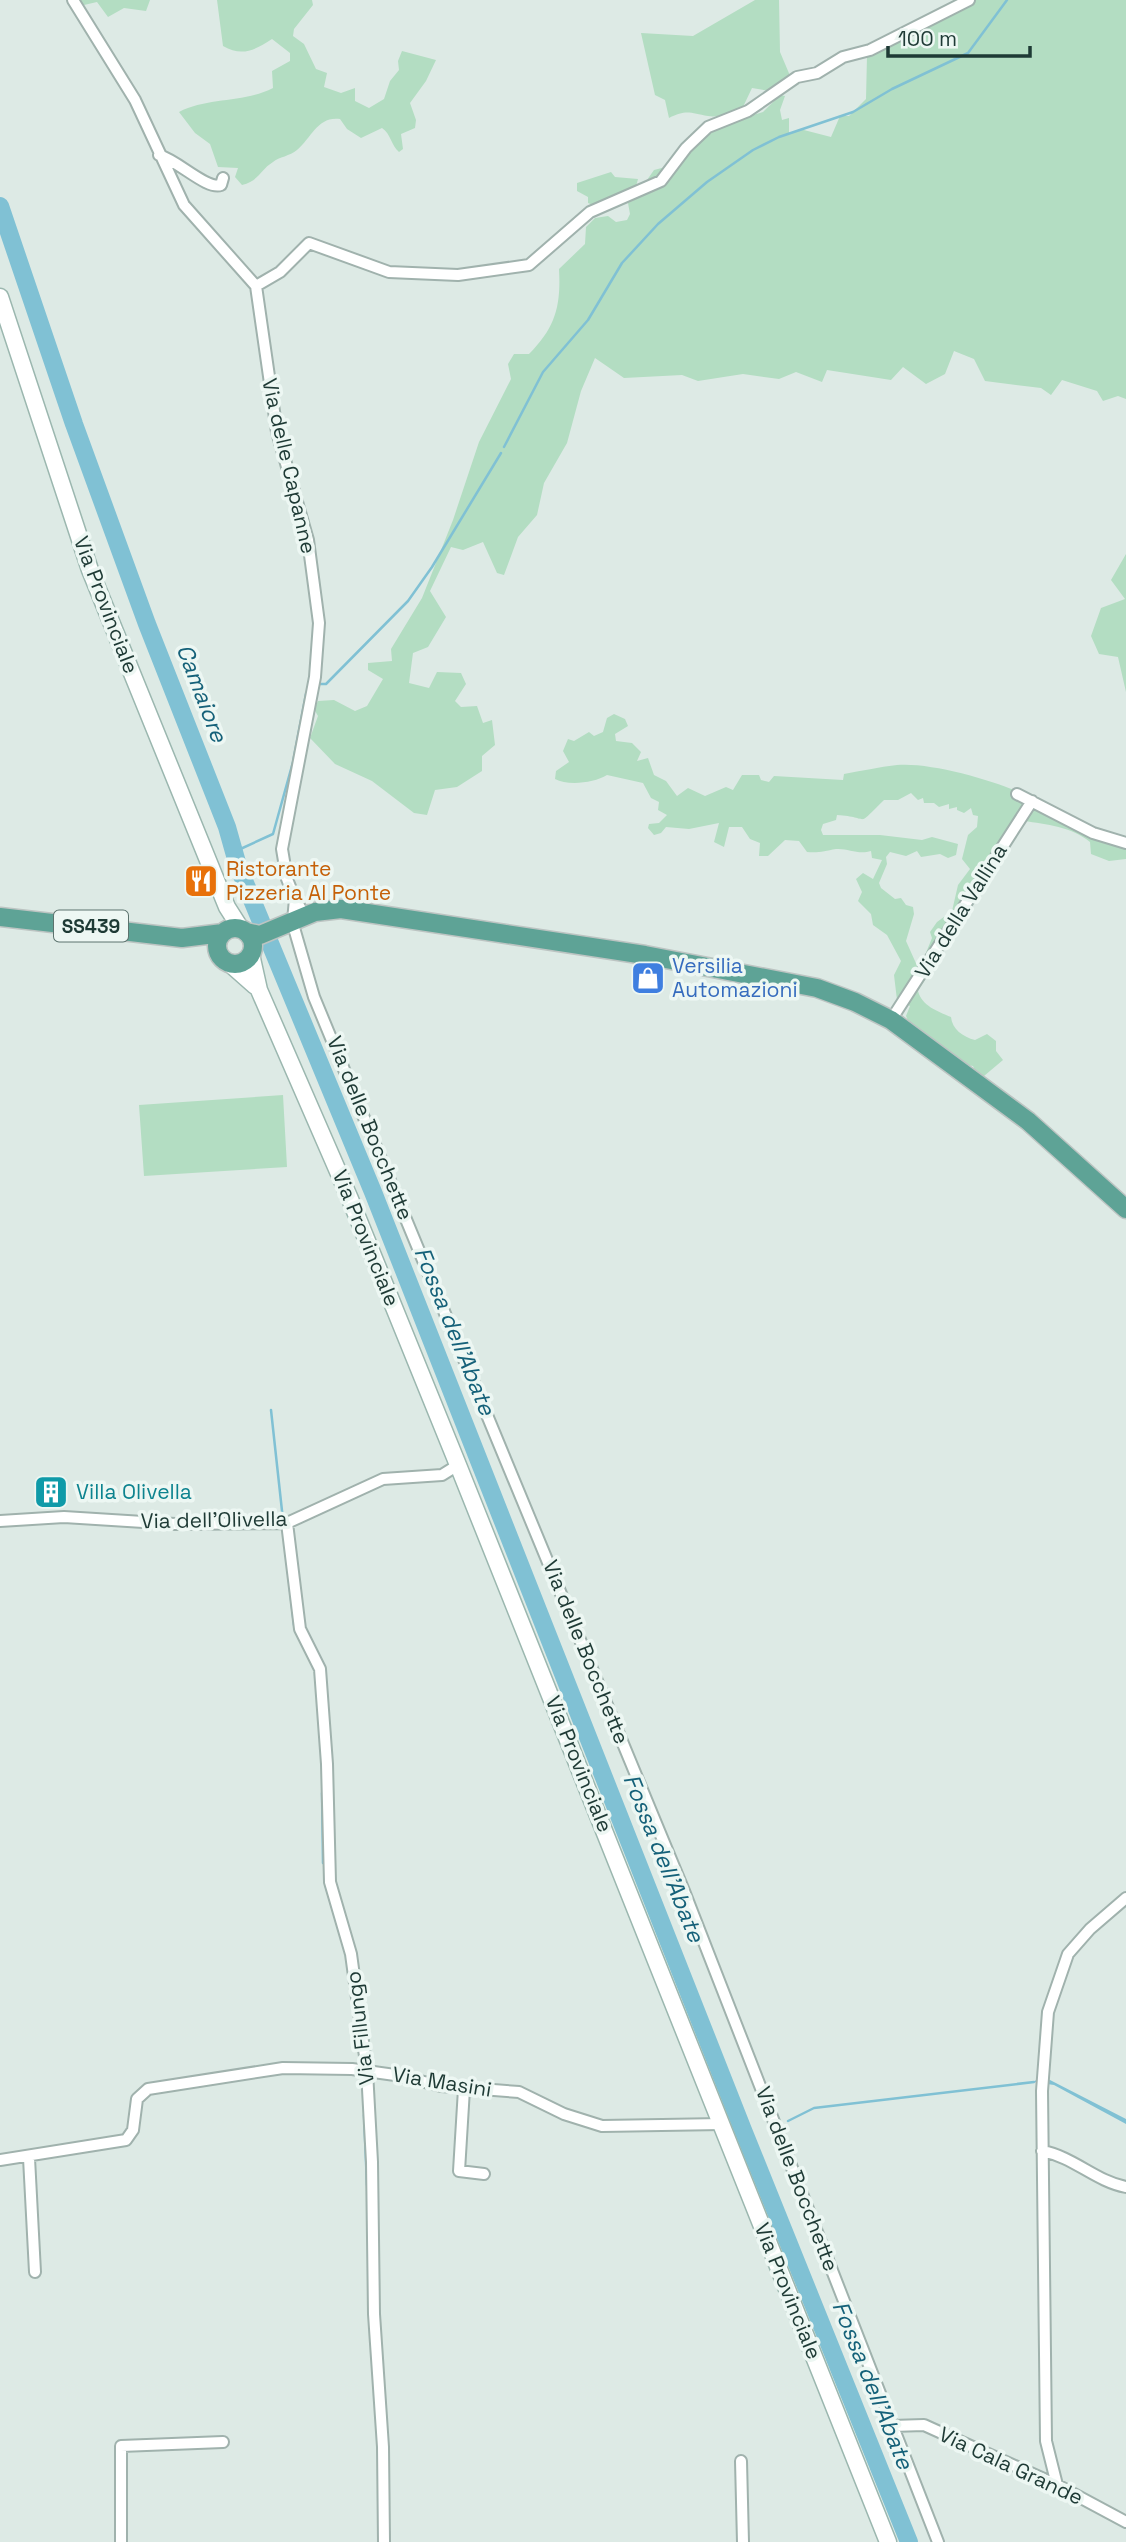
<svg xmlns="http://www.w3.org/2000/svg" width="1126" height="2542" font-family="'Space Grotesk',sans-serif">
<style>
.green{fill:#b3ddc2;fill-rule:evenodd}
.water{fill:#80c1d4}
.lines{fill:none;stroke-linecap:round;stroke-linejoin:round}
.stream{stroke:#80c1d4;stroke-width:2.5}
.river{stroke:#80c1d4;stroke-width:18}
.street-casing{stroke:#a0b2ad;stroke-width:14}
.secondary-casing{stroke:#9bb7af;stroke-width:19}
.primary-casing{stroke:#bcc4c2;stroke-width:21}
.street{stroke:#fff;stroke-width:10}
.secondary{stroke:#fff;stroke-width:16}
.primary{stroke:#5ea396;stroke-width:18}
.labels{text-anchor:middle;stroke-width:7;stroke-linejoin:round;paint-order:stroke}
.shield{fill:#edf7f3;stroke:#5c736e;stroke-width:2}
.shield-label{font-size:19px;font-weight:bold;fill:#1e3a35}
.street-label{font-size:21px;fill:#1e3a35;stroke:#edf7f3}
.food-label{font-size:21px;fill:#c56008;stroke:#edf7f3;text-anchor:start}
.shop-label{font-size:21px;fill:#366cbe;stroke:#edf7f3;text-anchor:start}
.culture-label{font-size:21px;fill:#0d838f;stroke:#edf7f3;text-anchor:start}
.water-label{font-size:23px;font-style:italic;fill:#156179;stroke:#edf7f3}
</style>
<rect width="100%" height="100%" fill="#ddeae5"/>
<path class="green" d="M80 0H150L146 11 124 8 108 17 97 2 84 5Z
M217 0H312L313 5 294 29 293 36 304 44 316 69 327 73 324 87 341 93 355 88V101L369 108 384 99 390 81 399 70 398 61 402 51 436 60 426 81 410 103 416 120 415 128 401 134 403 149 399 152C391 145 391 134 382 128L361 138 347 129 340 119C318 116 312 137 297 150 290 156 279 157 273 162 260 170 259 181 242 185L235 177 238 168 218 167 210 144 195 133 179 112C208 97 244 103 273 88L272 71 290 61V53L272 39C255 50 242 57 223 46Z
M755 0H779L780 52 791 78 770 91 752 88 743 107C733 112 719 118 708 116 691 113 686 109 669 118L665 100 655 95 641 33 693 36Z
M963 0H1126V399L1118 396 1103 401 1097 391 1062 380 1051 395 1041 388 985 381 974 359 954 351 945 374 926 384 903 367 891 380 827 370 822 382 796 372 779 379 743 374 698 381 682 375 624 378 595 358 581 391 567 443 544 483 537 515 518 537 504 575 497 573 483 542 463 550 451 547 430 591 446 617 428 647 413 653 409 683 429 688 437 672 461 673 466 684 455 701 461 707 477 706 483 723 492 720 495 745 482 756V771L457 787 435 790 427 815 414 813 372 781 335 764 310 738 318 716 314 709 318 701 334 700 355 711 367 706 383 679 368 670V663L392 661 391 649 422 598 453 520 479 442 511 379 508 364 514 354H529C556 327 561 305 559 269L585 244 586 227 595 218 608 216 616 222 627 220 630 214 628 203 650 191 647 180 654 170 681 163 714 127 763 112 780 95 785 96 780 110 782 120 789 118V134L800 129 831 137 840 116H849L866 99 867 56 900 39 915 40 925 26 963 9Z
M611 172 615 177 638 179 634 194 595 206 588 203V197L577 191V183Z
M1126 554V692L1118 657 1099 654 1091 636 1101 608 1125 599 1111 580Z
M614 714 625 719 628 726 615 734 616 741 632 743 641 752 637 761 648 758 654 775 666 781 677 796 688 788 705 796 726 787 733 790 742 775H759L761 780 769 782 774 776 843 780 844 774C861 771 879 767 897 765 931 762 997 781 1028 796 1063 813 1087 830 1126 839V859L1109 861 1091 854 1090 842C1072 827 1046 824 1024 821L918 991C922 1006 937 1011 951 1017 952 1029 963 1037 975 1040L987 1034 996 1041V1051L1003 1060 984 1076H977L973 1066 960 1064 938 1049 937 1042H930L910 1025 906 1016 910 1006 897 1000 894 975 901 961 887 935 873 925 871 914 858 901 862 892 856 879 863 873 873 879 882 860 872 858 871 851C858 855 848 848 836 849 825 851 819 853 807 852L799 841 785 840 768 856H759L760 843 750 839 742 827H729L724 847 714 842 719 823 689 829 666 827 661 833 654 835 648 828 649 824 659 823 667 815 658 810 659 802 651 798 643 783 607 775C594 783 568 786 555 779L556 771 569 762 563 751 568 739 574 741 589 732 594 736 603 732 607 718ZM911 793 918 800 923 798 924 803H934L939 807 949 804V809L957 807V810L964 813 971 808 973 815 978 816 977 827 968 835 962 859 970 869 958 885 952 911 937 922 930 932 932 938 919 970 906 941 914 914 913 907 906 905 901 898 895 899 881 888 879 883 887 864 886 857 890 852 906 856 917 851 921 857 940 854 948 858 956 855 958 844 932 837 922 840 880 835H823L821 830 823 824 836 820 837 815C873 817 854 829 884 800H898Z
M283 1095 287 1167 144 1176 139 1105Z"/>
<path class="water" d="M1036 2080H1050L1126 2119V2124L1054 2085 1034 2082Z"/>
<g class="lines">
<path class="stream" d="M504 447 543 372 588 320 622 263 658 224 707 182 753 150 779 137 853 112 892 89 968 53 1007 0
M319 684H326L408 601 432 567 501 453
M236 851 273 834 293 762 306 694
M271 1410 283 1520
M286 1555 294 1625
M322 1793 323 1863
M326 1887 339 1931
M359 2049 360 2066
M361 2075 363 2089
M364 2115 367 2185
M788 2121 814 2108 1034 2082"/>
<path class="river" d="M0 206 74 424 147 624 227 827 238 866 373 1192 743 2130 909 2542"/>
<g class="street-casing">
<path id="street" d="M73 0 135 100 184 205 256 286 277 432 308 540 319 623 315 677 282 849 287 879 295 899
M159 155C180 162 207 190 221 185L223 178
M256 286 280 272 309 243 389 272 458 275 529 265 590 212 661 181 686 148 708 127 748 111 797 77 817 73 843 57 870 50 969 0
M1017 794 1093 833 1126 843
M292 921 314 997 684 1891 938 2542
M293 921 295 899 305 916
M891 1020 1032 801
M0 1521 64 1517 175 1524 287 1523 383 1479 442 1475 458 1465
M287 1523 300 1629 320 1669 327 1764 330 1882 351 1954 367 2071 372 2162 374 2314 383 2447 384 2542
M464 2089 459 2171 484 2174
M1042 2151C1074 2157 1095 2181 1126 2187
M29 2158 35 2272
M0 2160 126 2140 133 2130 137 2099 148 2089 283 2068 352 2069 395 2075 441 2086 519 2092 564 2114 602 2126 722 2124
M892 2426 924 2425 1057 2485 1126 2522
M741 2461 743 2542
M1057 2485 1046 2441 1042 2091 1048 2012 1068 1954 1090 1929 1126 1898
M121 2542V2446L223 2442"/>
</g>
<g class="secondary-casing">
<path id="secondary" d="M0 297 90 570 227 907 241 929
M251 954 259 990 350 1199 458 1465 888 2542
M229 963 255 986"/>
</g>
<g class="primary-casing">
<path id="primary" d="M0 917 182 938 223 933
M217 946a18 18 0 1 1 36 0a18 18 0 1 1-36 0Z
M246 932 260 935 315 912 341 909 645 955 817 988 855 1002 891 1020 1028 1121 1126 1209"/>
</g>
<use href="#street" class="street"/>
<use href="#secondary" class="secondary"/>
<use href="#primary" class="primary"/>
</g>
<defs>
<g id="restaurant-square" transform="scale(1.75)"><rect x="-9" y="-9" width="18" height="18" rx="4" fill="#e8710a" stroke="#edf7f3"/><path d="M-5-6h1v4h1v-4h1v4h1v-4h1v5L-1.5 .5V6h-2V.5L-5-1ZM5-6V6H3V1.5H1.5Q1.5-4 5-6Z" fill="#fff"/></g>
<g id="shop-square" transform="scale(1.75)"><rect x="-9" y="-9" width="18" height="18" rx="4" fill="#3f7fe0" stroke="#edf7f3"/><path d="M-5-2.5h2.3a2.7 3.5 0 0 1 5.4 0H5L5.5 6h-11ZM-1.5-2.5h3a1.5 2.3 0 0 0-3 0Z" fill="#fff"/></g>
<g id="building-square" transform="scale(1.75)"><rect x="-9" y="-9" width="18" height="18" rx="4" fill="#0f9aa8" stroke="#edf7f3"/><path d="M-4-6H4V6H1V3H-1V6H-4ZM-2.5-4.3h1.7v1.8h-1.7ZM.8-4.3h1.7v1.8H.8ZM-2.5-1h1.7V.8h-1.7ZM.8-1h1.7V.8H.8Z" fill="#fff"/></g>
</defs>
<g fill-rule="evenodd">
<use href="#restaurant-square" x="201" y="881"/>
<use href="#shop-square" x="648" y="978"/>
<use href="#building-square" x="51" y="1492"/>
</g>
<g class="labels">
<rect class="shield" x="54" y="910.5" width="74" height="31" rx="5"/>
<g class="shield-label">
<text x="91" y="933">SS439</text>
</g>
<g class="street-label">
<text transform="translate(289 466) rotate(77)" y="7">Via delle Capanne</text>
<text transform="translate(106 605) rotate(69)" y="7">Via Provinciale</text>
<text transform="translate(961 911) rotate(-58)" y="7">Via della Vallina</text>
<text transform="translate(370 1128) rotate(68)" y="7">Via delle Bocchette</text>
<text transform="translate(366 1238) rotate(68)" y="7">Via Provinciale</text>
<text transform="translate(214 1520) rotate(-1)" y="7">Via dell'Olivella</text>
<text transform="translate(586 1652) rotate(68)" y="7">Via delle Bocchette</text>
<text transform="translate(579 1764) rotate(68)" y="7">Via Provinciale</text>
<text transform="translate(360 2028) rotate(-97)" y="7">Via Fillungo</text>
<text transform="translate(442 2082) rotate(9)" y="7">Via Masini</text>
<text transform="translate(797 2179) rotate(69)" y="7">Via delle Bocchette</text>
<text transform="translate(788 2291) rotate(68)" y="7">Via Provinciale</text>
<text transform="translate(1011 2466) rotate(25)" y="7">Via Cala Grande</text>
</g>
<g class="food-label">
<text x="226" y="876">Ristorante<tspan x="226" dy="24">Pizzeria Al Ponte</tspan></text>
</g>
<g class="shop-label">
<text x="672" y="973">Versilia<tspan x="672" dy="24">Automazioni</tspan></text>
</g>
<g class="culture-label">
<text x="76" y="1499">Villa Olivella</text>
</g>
<g class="water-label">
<text transform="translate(202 693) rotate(69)" y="8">Camaiore</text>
<text transform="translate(455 1331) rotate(68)" y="8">Fossa dell'Abate</text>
<text transform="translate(664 1858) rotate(68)" y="8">Fossa dell'Abate</text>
<text transform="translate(873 2385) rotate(68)" y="8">Fossa dell'Abate</text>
</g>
</g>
<path d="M888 46v10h142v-10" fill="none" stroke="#1e3a35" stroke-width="3.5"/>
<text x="898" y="46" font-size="21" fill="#1e3a35" stroke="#edf7f3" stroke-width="5" paint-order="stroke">100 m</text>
</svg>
